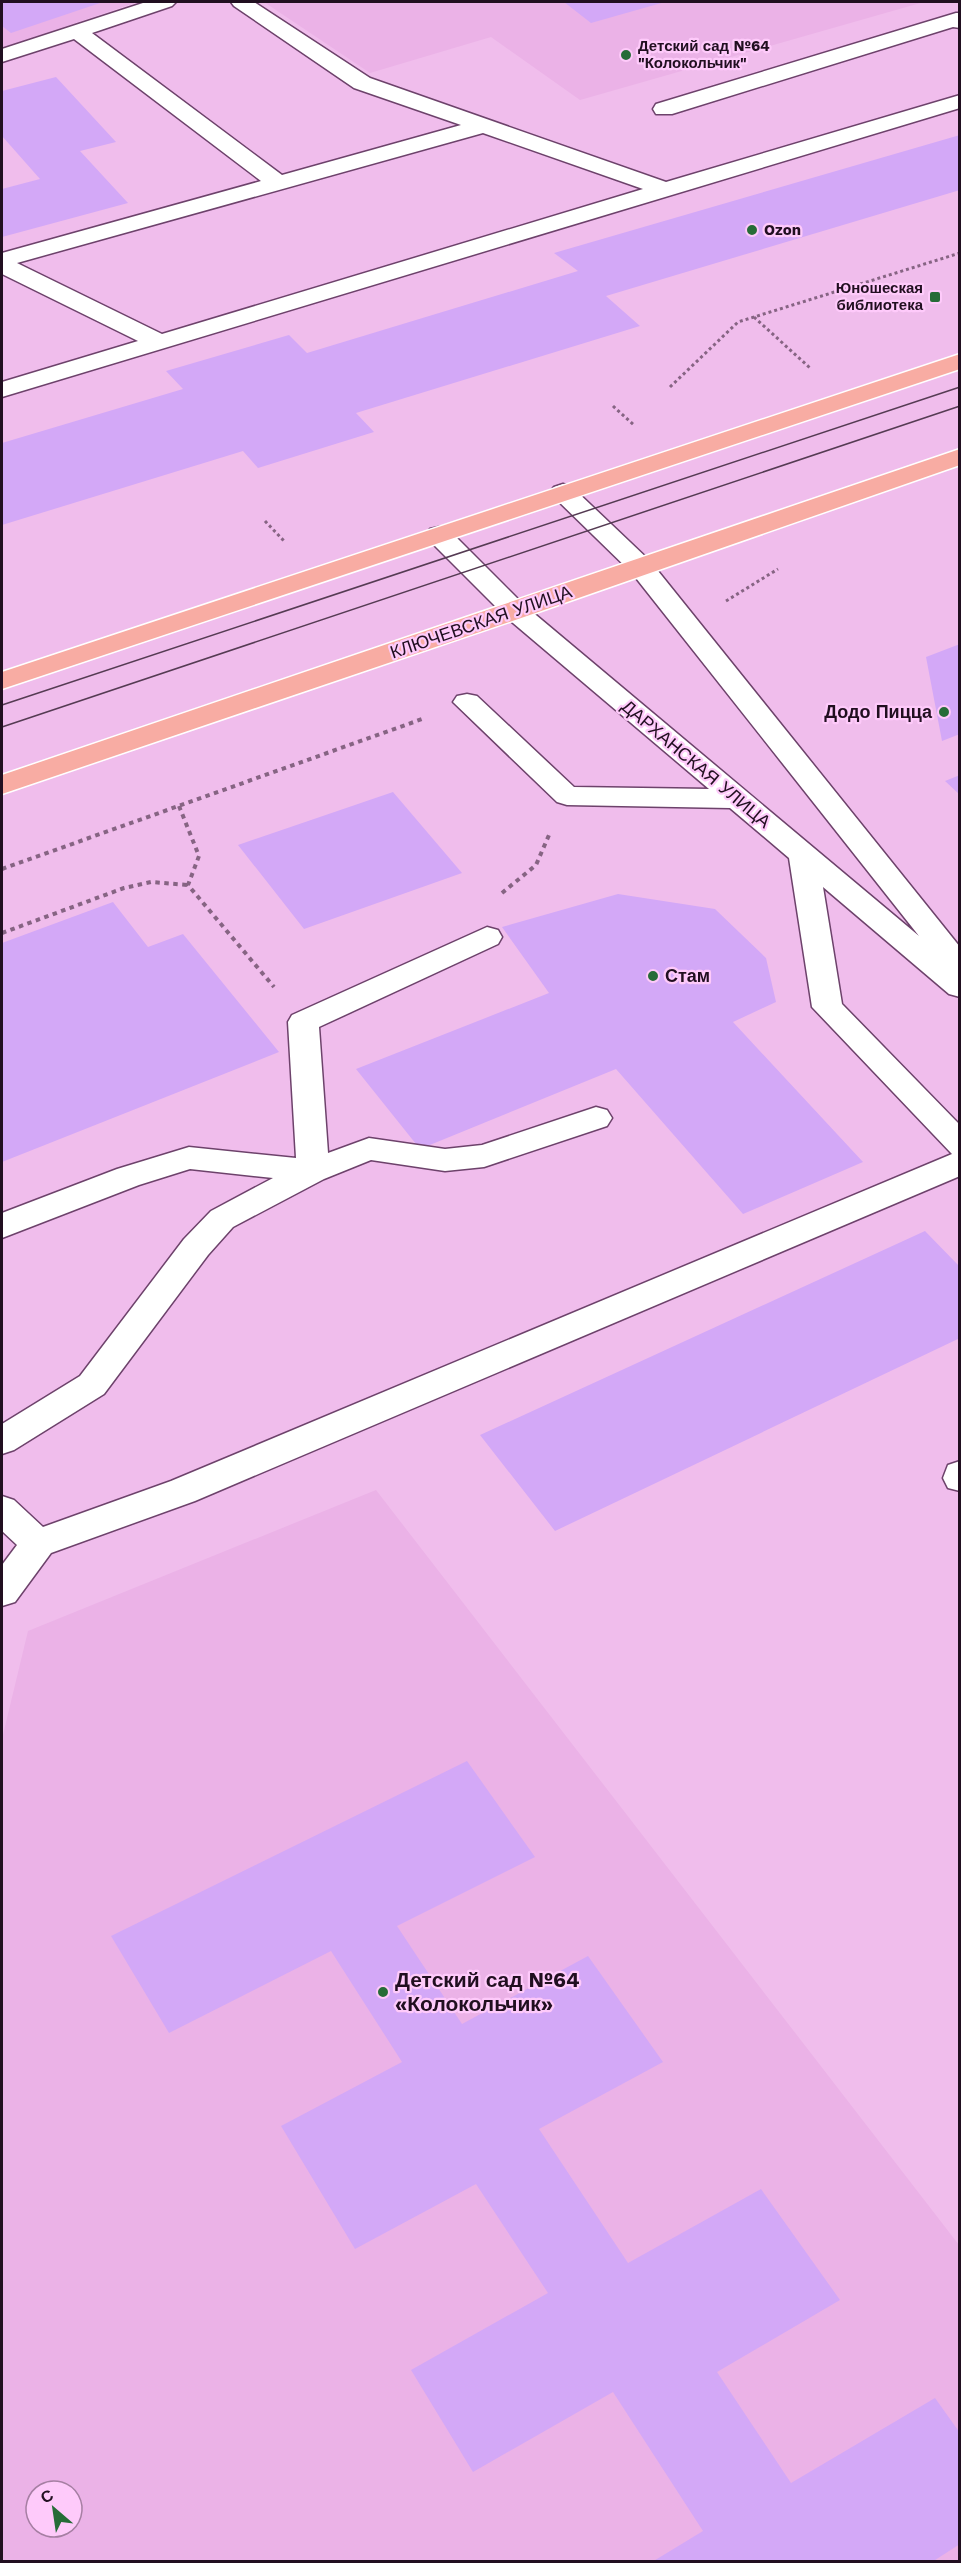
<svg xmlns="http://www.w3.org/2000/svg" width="961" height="2563" font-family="'Work Sans',sans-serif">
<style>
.built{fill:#ebb2e7;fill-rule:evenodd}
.building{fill:#d3a8f7}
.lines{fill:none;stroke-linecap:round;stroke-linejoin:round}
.minor-casing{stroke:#6d426b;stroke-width:3}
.major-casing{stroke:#fff;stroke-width:3}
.path-far1{stroke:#866483;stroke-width:3;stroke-dasharray:3 3;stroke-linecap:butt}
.path{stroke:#866483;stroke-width:4;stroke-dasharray:4.5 4.5;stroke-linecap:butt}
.minor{fill:#fff;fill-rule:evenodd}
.major{fill:#f8aca3;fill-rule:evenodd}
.tram{stroke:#553b53;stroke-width:1.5}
.poi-dot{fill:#266c37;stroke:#fecafa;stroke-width:2}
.labels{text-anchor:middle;stroke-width:4.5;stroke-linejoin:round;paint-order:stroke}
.far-poi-label{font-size:15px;font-weight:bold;fill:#210f20;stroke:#fecafa;text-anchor:start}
.street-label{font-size:18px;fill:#210f20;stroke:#fecafa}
.poi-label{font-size:18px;font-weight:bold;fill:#210f20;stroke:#fecafa;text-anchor:end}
.near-poi-label{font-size:21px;font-weight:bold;fill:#210f20;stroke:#fecafa;text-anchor:start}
</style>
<rect width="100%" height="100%" fill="#f0bdec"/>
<path class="built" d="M2 2H137L2 48Z
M264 2H924L580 100 491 37 370 73Z
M376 1490 959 2245V2561L2 2562V1739L28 1631ZM36 2491H72V2527H36Z"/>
<path class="building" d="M2 2H103L11 33 2 26Z
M564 2H665L591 23Z
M56 77 116 142 80 151 128 203 2 237V189L40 179 2 136V91Z
M960 135V190L606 296 640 326 356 413 374 432 258 468 243 451 2 525V443L183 389 166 371 289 335 307 353 578 271 554 253Z
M960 644V734L942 741 926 657Z
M960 775V795L945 781Z
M393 792 462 873 304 929 238 845Z
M618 894 715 909 766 958 776 1002 733 1022 863 1162 743 1214 616 1069 420 1149 356 1069 549 993 502 927Z
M113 902 148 947 183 934 279 1052 2 1162V943Z
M925 1231 960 1267V1338L555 1531 480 1435Z
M467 1761 535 1857 397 1926 462 2024 588 1956 663 2062 539 2129 628 2263 761 2189 840 2300 717 2372 791 2483 935 2398 960 2433V2544L932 2562H652L703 2531 613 2392 473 2472 411 2370 548 2293 476 2184 355 2249 281 2126 402 2062 331 1951 169 2033 111 1936Z"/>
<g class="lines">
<g class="minor-casing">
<path id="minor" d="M146 2H176L172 6 92 33 282 175 461 125 354 88 234 6 231 2H254L370 78 666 182 960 95V108L2 397V382L138 341 2 274V253L261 181 74 39 2 62V49ZM483 133 643 189 162 334 17 263Z
M956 13H960V28L953 27 672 114H656L653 109 656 104Z
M563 484 572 487 650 561 960 947V997L949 994 823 887 842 1004 960 1125V1176L195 1501 51 1553 15 1602 2 1606V1565L17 1545 2 1531V1496L14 1500 43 1527 171 1481 952 1154 812 1007 789 858 730 808 567 805 557 802 453 702 457 696 467 694 477 696 574 787 709 789 506 617 430 541 426 535 430 529 439 527 448 529 524 605 919 936 632 573 554 497 550 492 554 487Z
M487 927 498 930 502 937 498 944 319 1027 328 1153 369 1138 445 1149 482 1145 596 1107 607 1110 612 1118 607 1126 484 1167 445 1171 371 1160 324 1179 233 1227 208 1255 104 1394 14 1450 2 1454V1424L80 1376 184 1239 211 1211 273 1178 190 1169 139 1185 2 1238V1213L117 1169 189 1147 296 1158 288 1022 292 1015Z
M960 1461V1491L948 1488 943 1478 948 1465Z"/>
</g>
<g class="major-casing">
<path id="major" d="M960 354V369L2 689V672Z
M960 449V465L524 617 2 794V775Z"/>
</g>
<path class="path-far1" d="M754 317 810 368
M670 387 738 322 960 253
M613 406 635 426
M265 521 284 541
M726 601 778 569"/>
<path class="path" d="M179 806 199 856 188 885 274 987
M2 869 425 718
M502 893 536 865 549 835
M2 933 124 888 151 882 188 885"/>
<use href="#minor" class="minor"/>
<use href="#major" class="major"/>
<path class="tram" d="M2 705 960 387
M2 727 960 406"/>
</g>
<g class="poi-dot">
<circle cx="626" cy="55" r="6"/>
<circle cx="752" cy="230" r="6"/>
<rect x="929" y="291" width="12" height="12" rx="3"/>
<circle cx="944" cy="712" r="6"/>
<circle cx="653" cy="976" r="6"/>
<circle cx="383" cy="1992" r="6"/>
</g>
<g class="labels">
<g class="far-poi-label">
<text x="638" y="51">Детский сад №64<tspan x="638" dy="17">"Колокольчик"</tspan></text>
<text x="764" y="235">Ozon</text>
<text x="923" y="293" text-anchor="end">Юношеская<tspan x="923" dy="17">библиотека</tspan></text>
</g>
<g class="street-label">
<text transform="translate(481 622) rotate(-19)" y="6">КЛЮЧЕВСКАЯ УЛИЦА</text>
<text transform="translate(696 764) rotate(40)" y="6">ДАРХАНСКАЯ УЛИЦА</text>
</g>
<g class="poi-label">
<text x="932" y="718">Додо Пицца</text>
<text x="665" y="982" text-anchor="start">Стам</text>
</g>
<g class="near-poi-label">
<text x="395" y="1987">Детский сад №64<tspan x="395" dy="24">«Колокольчик»</tspan></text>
</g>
</g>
<rect width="961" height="2563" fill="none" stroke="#210f20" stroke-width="6"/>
<g transform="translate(54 2509) rotate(331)"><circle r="28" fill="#fecafa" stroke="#a67fa3" stroke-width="1.5"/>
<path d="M0-4.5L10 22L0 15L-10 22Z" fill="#266c37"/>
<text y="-9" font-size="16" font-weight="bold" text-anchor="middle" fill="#210f20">С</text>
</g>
</svg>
